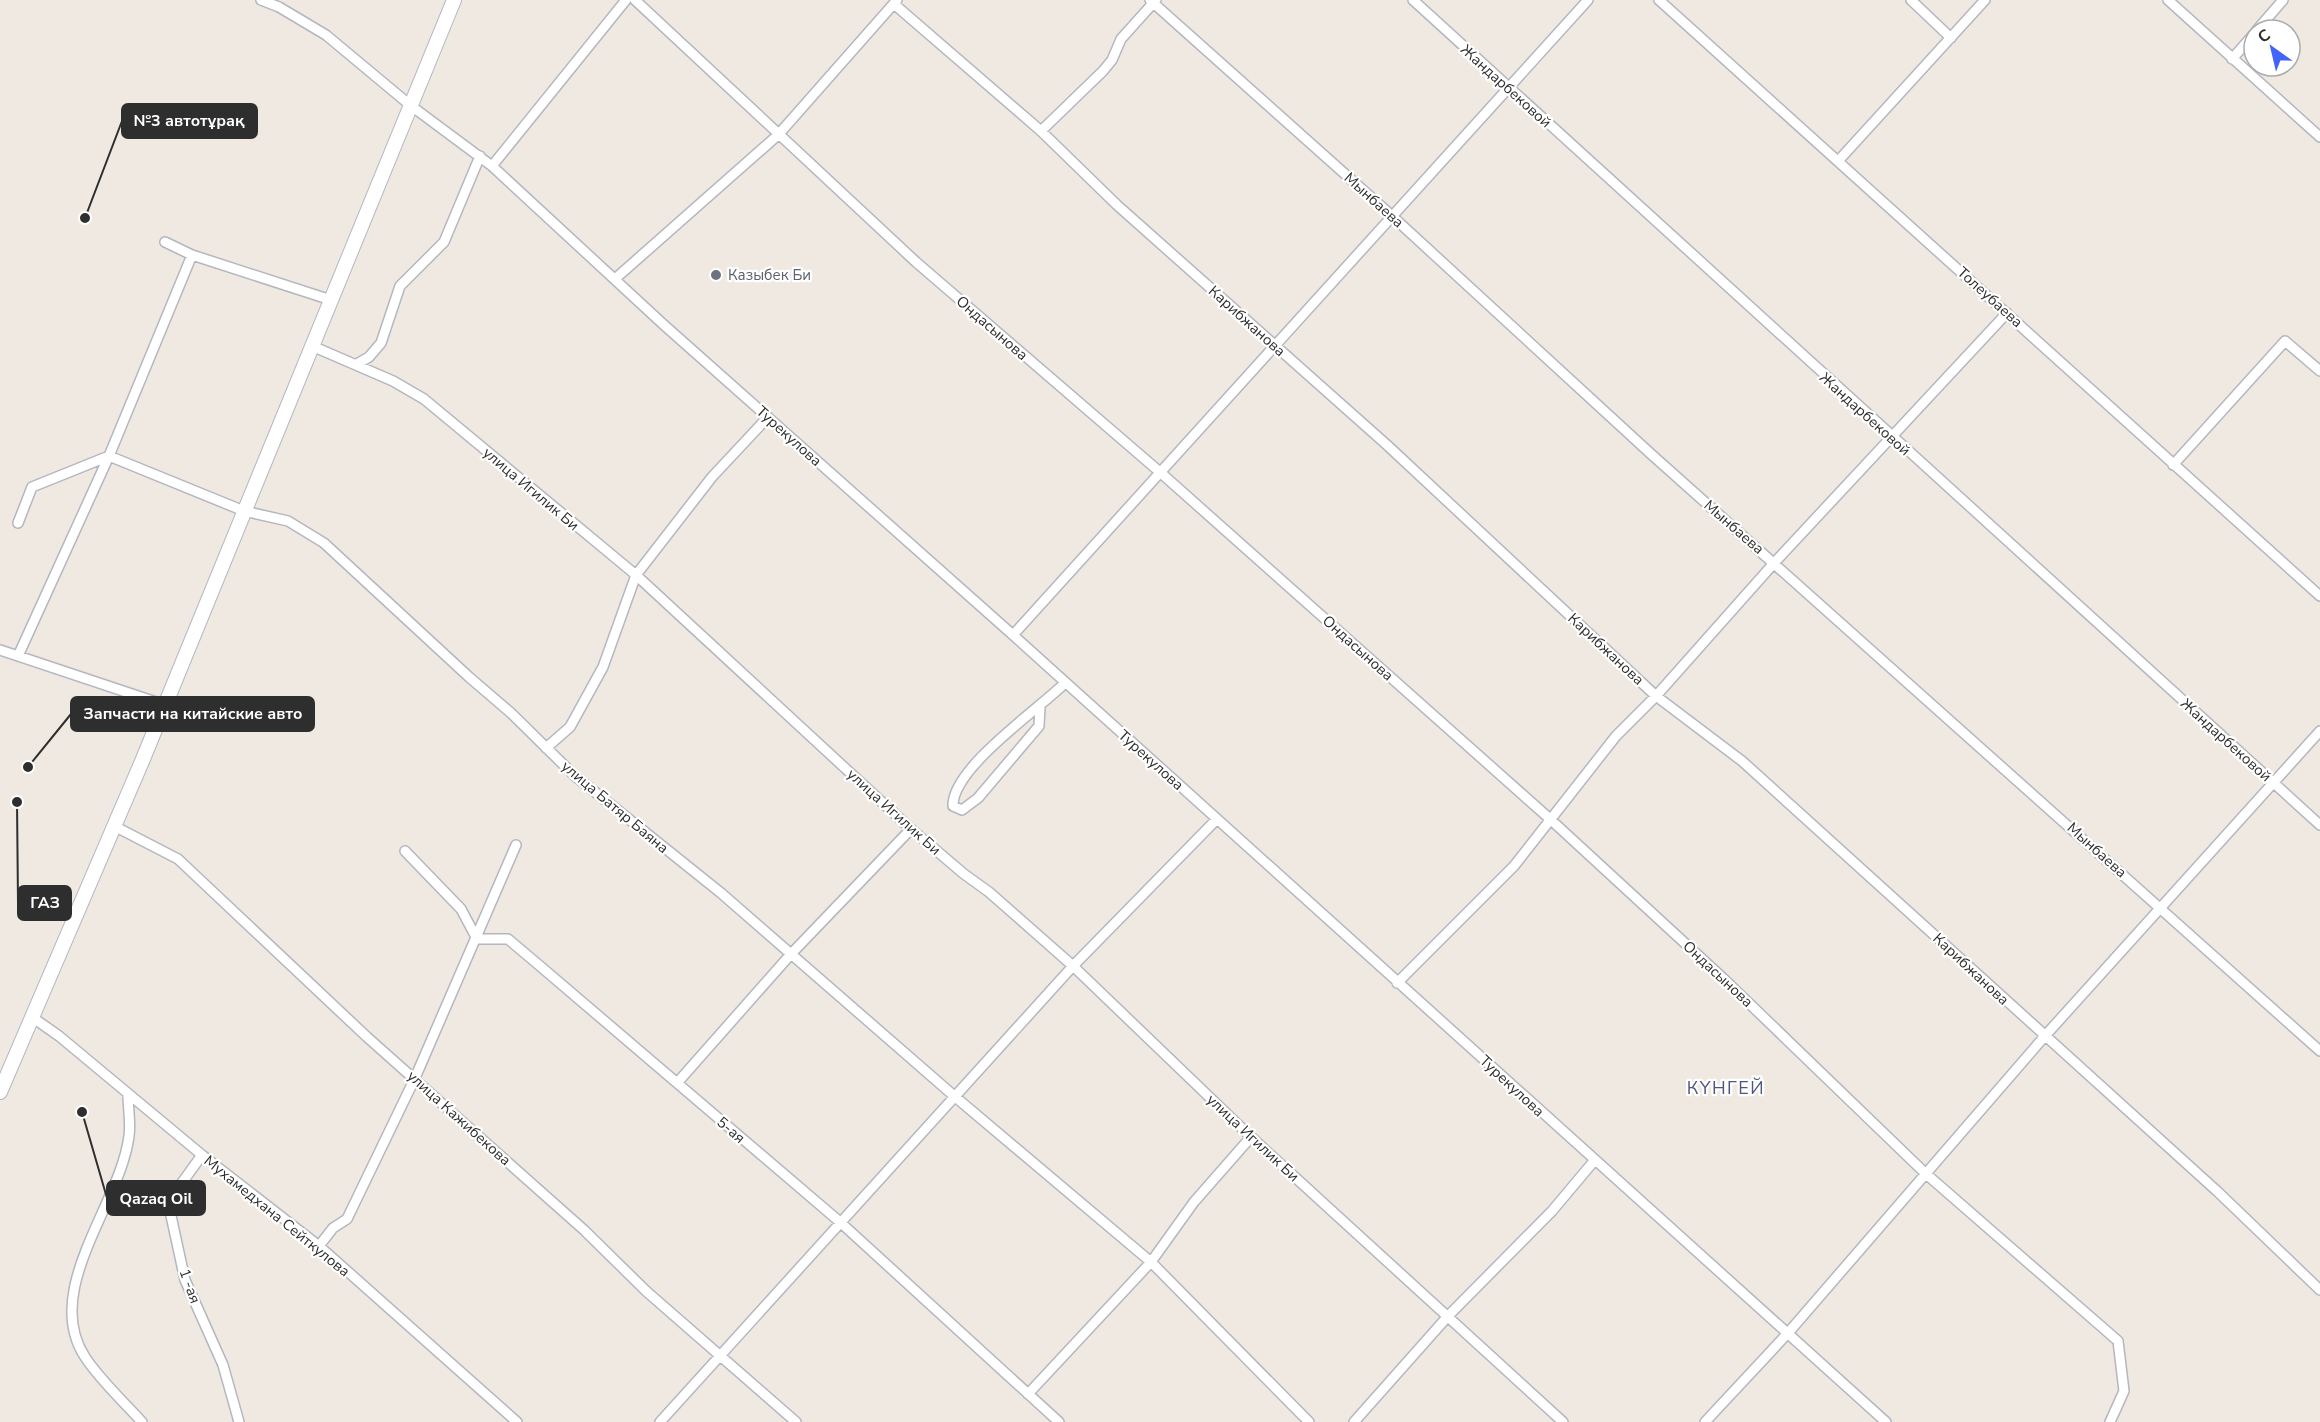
<svg xmlns="http://www.w3.org/2000/svg" width="2320" height="1422" font-family="'Nunito Sans',sans-serif">
<style>
.lines{fill:none;stroke-linecap:round;stroke-linejoin:round}
.street-casing{stroke:#b4b7c1;stroke-width:12}
.secondary-casing{stroke:#b4b7c1;stroke-width:16}
.street{stroke:#fff;stroke-width:9}
.secondary{stroke:#fff;stroke-width:14}
.worship-dot{fill:#6b7280;stroke:#fff;stroke-width:2}
.labels{text-anchor:middle;stroke-width:4.5;stroke-linejoin:round;paint-order:stroke}
.street-label{font-size:15px;fill:#2e2e2e;stroke:#fff}
.worship-label{font-size:15px;fill:#5b616d;stroke:#fff;text-anchor:start}
.quarter-label{font-size:18px;letter-spacing:1.5px;fill:#4d5680;stroke:#fff}
.leader{fill:none;stroke:#2e2e2e;stroke-width:2}
.callout-dot{fill:#2e2e2e;stroke:#fff;stroke-width:2}
.callout{fill:#2e2e2e;stroke:#2e2e2e;stroke-width:2}
.callout-label{font-size:16px;text-anchor:middle;font-weight:bold;fill:#fff}
</style>
<rect width="100%" height="100%" fill="#efe9e1"/>
<g class="lines">
<g class="street-casing">
<path id="street" d="M261 0 279 7 326 35 410 105 492 166 664 325 1013 635 1886 1422
M635 0 916 262 1161 473 1550 819 1726 981 1925 1173 2118 1341 2124 1391 2110 1422
M1150 0 1392 216 1651 454 2320 1051
M1413 0 2320 825
M1659 0 2320 596
M1911 0 1951 38
M2168 0 2320 137
M894 4 1041 131 1117 205 1387 445 1656 696 1742 761 2218 1192 2320 1290
M2257 30 2283 0
M2232 59 2254 34
M1041 131 1103 71 1112 60 1121 39 1156 0
M1839 160 1985 0
M492 166 626 0
M165 242 192 255 331 300
M616 278 778 135 897 0
M312 346 393 381 424 399 636 575 911 829 964 874 989 892 1073 966 1251 1137 1563 1422
M357 364 369 357 381 343 400 286 444 242 480 156
M2173 465 2285 341 2320 371
M18 523 32 487 109 456 244 511 288 521 324 543 469 677 511 713 575 776 721 893 953 1095 1151 1262 1309 1422
M1013 635 1588 0
M0 650 165 705
M18 656 109 456 192 255
M1040 707 1039 726 978 798 962 810 953 806C952 768 1039 709 1065 683
M546 748 570 727 603 667 636 575 712 477 768 417
M114 826 178 859 367 1037 584 1230 646 1291 796 1422
M405 851 461 909 477 939H508L540 966 840 1222 1059 1422
M1397 983 1514 866 1616 736 1656 696 1775 562 2007 313
M32 1017 59 1036 202 1155 319 1246 517 1422
M677 1083 791 954 911 829
M128 1095C128 1108 131 1123 129 1136 121 1203 41 1290 85 1357 100 1380 123 1401 142 1422
M202 1155 168 1202 185 1280 223 1365 239 1422
M319 1246 333 1228 347 1219 415 1078 516 845
M1028 1394 1151 1262 1194 1202 1251 1137
M660 1422 1073 966 1216 820
M1354 1422 1449 1315 1552 1211 1594 1161
M1705 1422 1788 1333 2044 1037 2320 731"/>
</g>
<g class="secondary-casing">
<path id="secondary" d="M0 1092 143 759 454 0"/>
</g>
<use href="#street" class="street"/>
<use href="#secondary" class="secondary"/>
</g>
<circle class="worship-dot" cx="716" cy="275" r="6"/>
<g class="labels">
<g class="street-label">
<text transform="translate(1506 86) rotate(42)" y="5">Жандарбековой</text>
<text transform="translate(1374 200) rotate(42)" y="5">Мынбаева</text>
<text transform="translate(1990 297) rotate(42)" y="5">Толеубаева</text>
<text transform="translate(1247 321) rotate(42)" y="5">Карибжанова</text>
<text transform="translate(992 328) rotate(41)" y="5">Ондасынова</text>
<text transform="translate(1865 414) rotate(42)" y="5">Жандарбековой</text>
<text transform="translate(789 436) rotate(42)" y="5">Турекулова</text>
<text transform="translate(531 489) rotate(40)" y="5">улица Игилик Би</text>
<text transform="translate(1734 527) rotate(41)" y="5">Мынбаева</text>
<text transform="translate(1358 648) rotate(42)" y="5">Ондасынова</text>
<text transform="translate(1606 649) rotate(43)" y="5">Карибжанова</text>
<text transform="translate(2226 740) rotate(42)" y="5">Жандарбековой</text>
<text transform="translate(1151 760) rotate(42)" y="5">Турекулова</text>
<text transform="translate(615 807) rotate(40)" y="5">улица Батяр Баяна</text>
<text transform="translate(894 812) rotate(42)" y="5">улица Игилик Би</text>
<text transform="translate(2097 850) rotate(42)" y="5">Мынбаева</text>
<text transform="translate(1971 969) rotate(43)" y="5">Карибжанова</text>
<text transform="translate(1718 974) rotate(43)" y="5">Ондасынова</text>
<text transform="translate(1512 1086) rotate(43)" y="5">Турекулова</text>
<text transform="translate(459 1118) rotate(42)" y="5">улица Кажибекова</text>
<text transform="translate(731 1130) rotate(41)" y="5">5-ая</text>
<text transform="translate(1253 1138) rotate(43)" y="5">улица Игилик Би</text>
<text transform="translate(277 1216) rotate(39)" y="5">Мухамедхана Сейткулова</text>
<text transform="translate(190 1286) rotate(70)" y="5">1 -ая</text>
</g>
<g class="worship-label">
<text x="728" y="280">Казыбек Би</text>
</g>
<g class="quarter-label">
<text x="1726" y="1094">КҮНГЕЙ</text>
</g>
</g>
<path class="leader" d="M85 218L122 121M28 767L71 714M17 802L18 903M82 1112L107 1198"/>
<g class="callout-dot">
<circle cx="85" cy="218" r="6"/>
<circle cx="28" cy="767" r="6"/>
<circle cx="17" cy="802" r="6"/>
<circle cx="82" cy="1112" r="6"/>
</g>
<g class="callout">
<rect x="122" y="104" width="135" height="34" rx="6"/>
<rect x="71" y="697" width="243" height="34" rx="6"/>
<rect x="18" y="886" width="53" height="34" rx="6"/>
<rect x="107" y="1181" width="98" height="34" rx="6"/>
</g>
<g class="callout-label">
<text x="189" y="126">№3 автотұрақ</text>
<text x="193" y="719">Запчасти на китайские авто</text>
<text x="45" y="908">ГАЗ</text>
<text x="156" y="1204">Qazaq Oil</text>
</g>
<g transform="translate(2272 48) rotate(326)"><circle r="28" fill="#ffffff" stroke="#ababab" stroke-width="1.5"/>
<path d="M0-4.5L10 22L0 15L-10 22Z" fill="#4264fb"/>
<text y="-9" font-size="16" font-weight="bold" text-anchor="middle" fill="#2e2e2e">С</text>
</g>
</svg>
